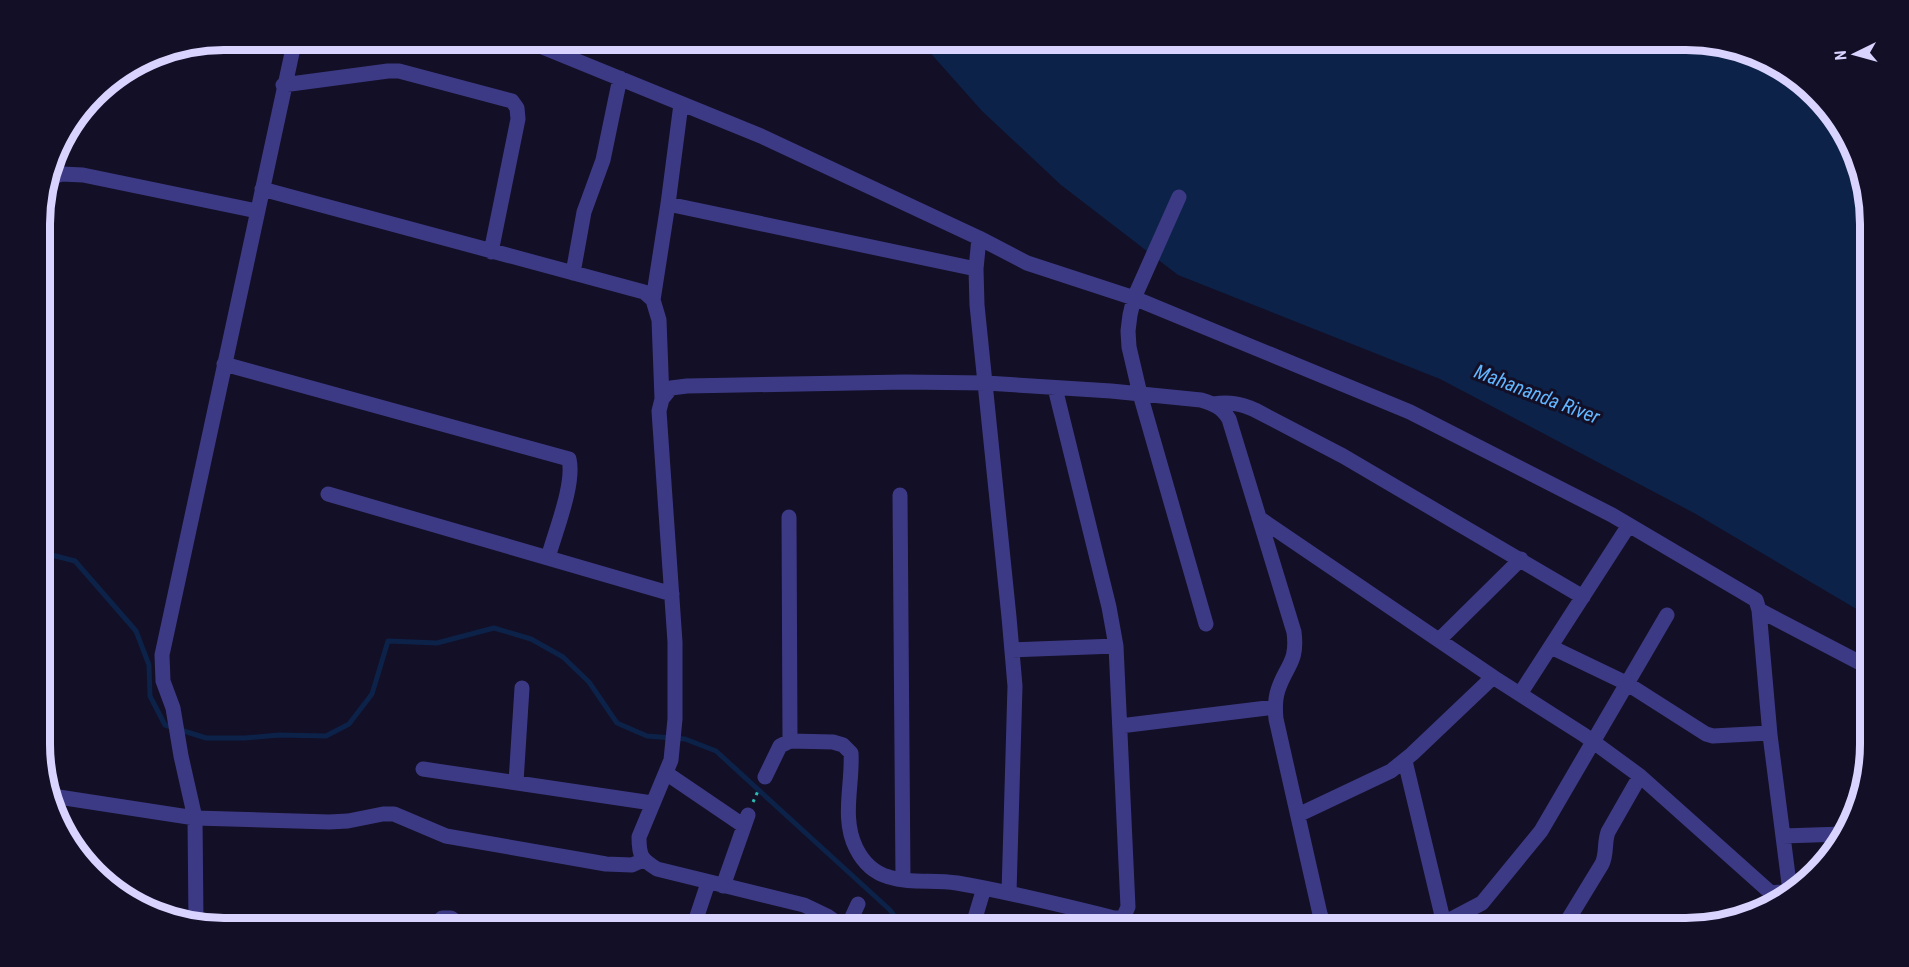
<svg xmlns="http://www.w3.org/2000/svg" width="1909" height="967" font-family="'Roboto Condensed',sans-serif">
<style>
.water{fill:#0c2248}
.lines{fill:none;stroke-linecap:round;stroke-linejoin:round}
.stream{stroke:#0c2248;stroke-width:5}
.path{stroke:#2fb8b0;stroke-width:3;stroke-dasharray:3 4.5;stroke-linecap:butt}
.minor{stroke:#3d3a85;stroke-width:15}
.labels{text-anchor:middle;stroke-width:6;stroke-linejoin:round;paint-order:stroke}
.water-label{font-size:20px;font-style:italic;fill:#62b6ff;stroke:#130f26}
.rim{fill:none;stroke:#d9d4ff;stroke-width:8}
</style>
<rect width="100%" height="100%" fill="#130f26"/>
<path class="water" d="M918 39H1686L1767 58 1839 121 1868 199 1870 617 1694 513 1440 379 1178 275 1061 185 982 111Z"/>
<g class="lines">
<path class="stream" d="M40 552 75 561 136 631 149 665 150 696 165 725 206 738H245L279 735 326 736 349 724 372 694 388 641 437 643 494 628 531 639 563 657 589 682 617 723 647 736 685 739 716 751 890 910 903 928"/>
<path class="path" d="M753 802 759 789"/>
<path class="minor" d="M523 39 761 136 979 238 1027 263 1134 298 1410 412 1612 515 1756 600 1759 610 1770 735 1790 891 1771 893 1640 776 1584 735 1493 677 1259 518
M283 85 388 71H399L512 101 517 108 518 119 491 252
M48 178 62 174 83 175 257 211
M262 189 644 292 653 300 659 320 662 399
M1179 197 1134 298 1130 315 1128 331 1129 347 1140 394 1206 624
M668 204 976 269
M979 238 976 269 977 305 1009 617 1015 686 1009 893
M573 273 584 212 603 160 620 78
M653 300 668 204 681 104
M224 364 569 459C575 484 555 532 548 558
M1213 404C1229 402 1240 403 1255 410L1343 456 1583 597
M328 494 672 594
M900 495 903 880
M789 517 790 741
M1759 610 1870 668
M1439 640 1521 559
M1551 647 1626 683 1706 734 1713 736 1769 733
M1012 650 1116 646
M1520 694 1629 525
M1120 726 1275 707
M1405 761 1445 928
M423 769 652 803
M666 773 744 826
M765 777 780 746 790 741 833 742 843 745 851 753C853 784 841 818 856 848 863 862 874 873 889 877 910 884 935 879 957 883 1010 892 1062 905 1114 918H1123L1128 907 1116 646 1109 607 1055 388
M516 782 522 688
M52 796 195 818 329 822 348 821 383 814H394L446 836 606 864 632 865 643 860
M1298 815 1391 771 1412 754 1493 677
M1783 836 1843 834
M723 886 748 815
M196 922 195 818 181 756 173 708 163 681 162 655 295 39
M1444 923 1482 903 1541 831 1667 615
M434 928 442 918H451L464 928
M693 928 708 883
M844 928 827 916 804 905 657 869C641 859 639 856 639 837L671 760 675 719V642L659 411 662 399 671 388 687 386 905 382 986 383 1111 391 1201 400C1214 404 1222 407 1229 419L1294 632C1298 663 1286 665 1278 690 1275 699 1275 709 1276 719L1320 914 1326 928
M847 928 858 904
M972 928 984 888
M1563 928 1602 864C1607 854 1604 843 1608 832L1640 776"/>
</g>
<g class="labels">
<g class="water-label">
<text transform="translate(1537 394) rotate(21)" y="7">Mahananda River</text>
</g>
</g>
<path d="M0 0H1909V967H0ZM224 50H1686A174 174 0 0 1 1860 224V744A174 174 0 0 1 1686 918H224A174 174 0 0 1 50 744V224A174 174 0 0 1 224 50Z" fill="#130f26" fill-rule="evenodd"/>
<path class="rim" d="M224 50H1686A174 174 0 0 1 1860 224V744A174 174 0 0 1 1686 918H224A174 174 0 0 1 50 744V224A174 174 0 0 1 224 50Z"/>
<g transform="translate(1855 54) rotate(265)" stroke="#130f26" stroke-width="4.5" paint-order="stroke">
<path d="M0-4.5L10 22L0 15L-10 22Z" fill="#d9d4ff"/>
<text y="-9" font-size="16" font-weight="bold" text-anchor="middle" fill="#d9d4ff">N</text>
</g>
</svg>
